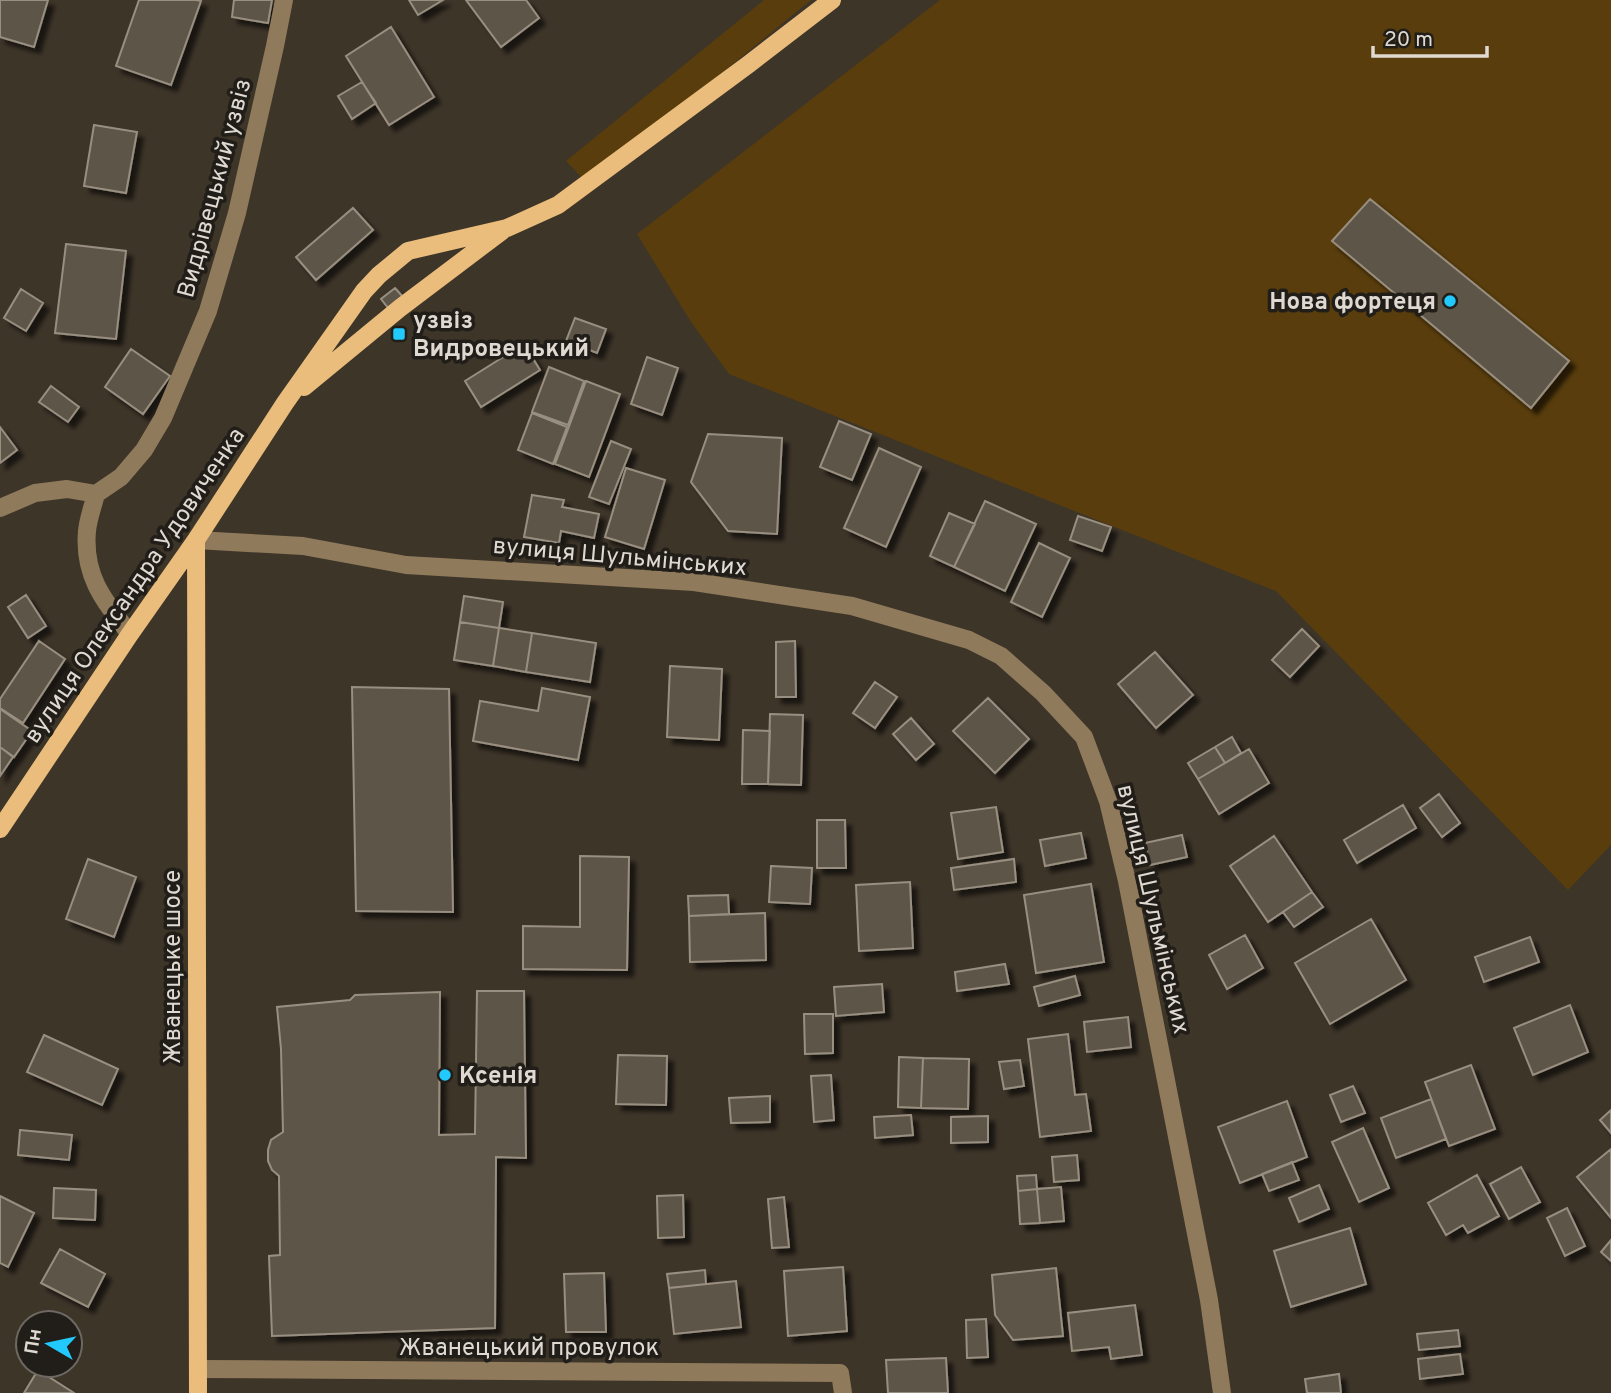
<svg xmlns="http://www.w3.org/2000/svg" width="1611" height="1393" font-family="Overpass,sans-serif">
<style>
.green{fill:#593d0c}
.building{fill:#5d5447;stroke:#998f81;stroke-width:2;filter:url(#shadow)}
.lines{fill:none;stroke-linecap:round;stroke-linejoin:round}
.minor{stroke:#907a5c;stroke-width:18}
.major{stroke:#eabd7c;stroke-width:18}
.poi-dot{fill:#21c9fd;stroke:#211d18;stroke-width:2.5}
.labels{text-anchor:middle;stroke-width:7;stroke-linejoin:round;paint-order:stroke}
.street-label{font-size:24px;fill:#dfd9d2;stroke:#211d18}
.poi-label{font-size:24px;font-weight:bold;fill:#dfd9d2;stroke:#211d18;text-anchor:start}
</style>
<defs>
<filter id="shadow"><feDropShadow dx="6" dy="6" stdDeviation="2" flood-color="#0009"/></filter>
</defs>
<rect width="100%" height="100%" fill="#3e3529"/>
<path class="green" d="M764 0H811L587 183 566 161Z
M940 0H1611V845L1568 890 1276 591 729 374 691 322 637 234Z"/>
<path class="building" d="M0 0H48L34 47 0 37Z
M139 0H196L201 1 171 85 116 66Z
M234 0H272L268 23 232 17Z
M409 0H443L418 15Z
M466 0H526L539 18 501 47Z
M391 27 434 97 389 125 346 56Z
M362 82 376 103 352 119 338 96Z
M94 125 137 132 126 193 84 186Z
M1370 199 1569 361 1531 408 1332 241Z
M353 208 373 230 316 280 296 257Z
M66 244 126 251 116 339 55 333Z
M395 288 403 297 389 309 381 299Z
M21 289 43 303 26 331 4 318Z
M575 318 606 329 597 353 566 341Z
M524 344 540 370 481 407 465 381Z
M131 349 170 376 143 414 105 387Z
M647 357 678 368 662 415 631 404Z
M549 367 584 381 568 425 532 412Z
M586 381 620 394 589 477 555 464Z
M51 386 79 407 68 422 39 402Z
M532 413 567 427 553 464 518 450Z
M839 421 871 434 852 480 820 467Z
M0 427 17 450 0 463Z
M708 434 782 438 777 534 728 531 691 482Z
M611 441 631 449 609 504 589 497Z
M879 448 921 467 886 547 844 528Z
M626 468 665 480 644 549 605 537Z
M532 495 564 500 562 507 599 514 594 538 561 531 559 543 524 537Z
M985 501 1036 524 1005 591 954 567Z
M949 513 975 524 954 567 930 556Z
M1078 516 1111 527 1102 551 1070 540Z
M1039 543 1070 558 1042 617 1011 602Z
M26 595 46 626 28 638 8 607Z
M464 596 503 602 499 628 460 622Z
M460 622 499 628 493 666 454 660Z
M499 628 532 633 526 672 493 666Z
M1302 629 1319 646 1290 677 1272 660Z
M532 633 596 643 590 682 526 672Z
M39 641 65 659 23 723 0 708V699Z
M795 641 796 697H776V642Z
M1155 652 1193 695 1156 728 1118 684Z
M670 666 722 669 719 740 667 737Z
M875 682 897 697 875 728 853 713Z
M352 687 449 689 453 912 356 911Z
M542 688 590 697 578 760 473 741 480 701 538 711Z
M988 698 1029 739 995 773 953 731Z
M0 709 32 731 14 757 0 747Z
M770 714 803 715 801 785 768 784Z
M911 718 934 744 916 760 893 734Z
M743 730 770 731 768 784H742Z
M1232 737 1241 753 1225 763 1215 747Z
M0 747 13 757 0 776Z
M1215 747 1225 763 1198 779 1188 763Z
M1249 749 1269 783 1219 814 1198 779Z
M1439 794 1460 823 1442 837 1420 808Z
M1403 805 1416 828 1357 863 1344 840Z
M996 807 1003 852 958 859 951 813Z
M817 820H845L846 868H817Z
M1081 833 1086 858 1045 866 1040 840Z
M1182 835 1187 857 1150 865 1145 843Z
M1274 836 1312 892 1268 922 1230 866Z
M580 856 629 857 627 970 523 969V926L580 927Z
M88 859 136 877 114 937 66 919Z
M1014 859 1016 882 954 890 951 868Z
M771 866 812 868 810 904 769 902Z
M910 882 913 948 859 951 856 885Z
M1091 884 1104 962 1036 973 1024 895Z
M1312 892 1323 907 1294 927 1283 912Z
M728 895 729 914 689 916 688 896Z
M765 913 766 960 690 962 689 916Z
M1371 919 1406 980 1330 1024 1295 963Z
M1245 935 1263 968 1227 989 1209 955Z
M1530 937 1539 962 1484 982 1475 957Z
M1005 964 1009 984 957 991 955 972Z
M1075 976 1080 995 1039 1006 1034 987Z
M882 984 884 1012 836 1016 834 987Z
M477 991H524L526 1158 496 1157 495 1328 272 1336 269 1256 280 1255 279 1176 272 1170 268 1161V1150L271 1140 283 1132 281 1049 277 1007 350 1000 355 995 440 992 439 1135 475 1134Z
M1570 1005 1588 1052 1533 1075 1514 1028Z
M804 1014H833V1053L805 1054Z
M1128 1017 1131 1047 1087 1052 1084 1022Z
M1068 1034 1075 1095 1086 1094 1091 1131 1040 1137 1028 1039Z
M44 1035 118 1069 102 1105 27 1072Z
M618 1055 667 1056 666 1105 616 1104Z
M899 1057 923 1058 921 1108 898 1107Z
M923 1058 969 1059 968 1109 921 1108Z
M1020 1060 1024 1086 1004 1089 999 1062Z
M1471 1065 1495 1129 1449 1146 1425 1082Z
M831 1075 834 1120 814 1122 811 1076Z
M1353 1086 1365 1113 1341 1122 1330 1095Z
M770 1096V1122L731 1123 729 1098Z
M1431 1099 1446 1139 1396 1158 1381 1118Z
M1287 1101 1307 1157 1240 1183 1218 1127Z
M1611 1110V1133L1600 1120Z
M911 1115 913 1135 875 1138 874 1117Z
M988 1116V1142L951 1143V1117Z
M1363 1128 1389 1188 1359 1202 1332 1142Z
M20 1130 72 1135 69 1160 18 1155Z
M1611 1149V1218L1577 1177Z
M1077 1155 1079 1180 1054 1182 1052 1157Z
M1292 1162 1299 1180 1269 1191 1262 1174Z
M1521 1167 1540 1202 1509 1219 1490 1184Z
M1036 1175 1037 1189 1018 1191 1017 1176Z
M1477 1175 1499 1216 1468 1233 1463 1225 1446 1235 1428 1203Z
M1319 1185 1329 1209 1299 1222 1289 1198Z
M1061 1187 1064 1221 1040 1223 1037 1189Z
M54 1188 96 1190 95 1220 53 1218Z
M1037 1189 1040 1223 1020 1224 1018 1191Z
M683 1195 684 1237 658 1238 657 1196Z
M0 1196 34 1213 8 1267 0 1263Z
M784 1197 789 1247 772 1248 768 1199Z
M1567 1208 1585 1246 1565 1256 1547 1218Z
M1350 1228 1366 1284 1291 1307 1274 1251Z
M1611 1240V1261L1601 1252Z
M60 1249 105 1274 88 1307 41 1283Z
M843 1267 847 1331 788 1336 784 1271Z
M1056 1268 1063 1336 1013 1340 995 1315 992 1275Z
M705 1270 706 1284 669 1288 667 1274Z
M604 1273 606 1332H566L564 1274Z
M736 1281 741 1327 674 1334 669 1288Z
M1135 1305 1142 1355 1111 1359 1109 1347 1072 1351 1068 1313Z
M986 1319 988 1357 967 1358 966 1320Z
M1458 1330 1460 1346 1419 1350 1417 1334Z
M1460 1354 1463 1374 1420 1379 1418 1359Z
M946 1358 948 1393H888L886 1360Z
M38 1370 74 1393H24Z
M1339 1374 1341 1393H1307L1305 1379Z"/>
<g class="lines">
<path class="minor" d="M0 508 35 493 67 489 96 494
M196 540 303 546 406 565 694 582 852 606 969 640 1001 656 1043 693 1084 737 1108 801 1127 881 1209 1300 1222 1393
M130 634C104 601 83 576 87 531 88 519 93 506 96 494L121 477 144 450 163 418 208 311 237 213 275 46 284 0
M198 1369 840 1373 843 1393"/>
<path class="major" d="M304 387 400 308 502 231
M196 540 198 1393
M0 829 130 634 196 540 285 403 364 291 379 275 408 251 507 228 558 205 749 64 832 0"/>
</g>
<g class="poi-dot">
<circle cx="1450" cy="301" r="7"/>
<rect x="392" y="327" width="14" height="14" rx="3.5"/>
<circle cx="445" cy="1075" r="7"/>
</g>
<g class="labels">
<g class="street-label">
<text transform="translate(214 188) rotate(-75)" y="8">Видрівецький узвіз</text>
<text transform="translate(620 556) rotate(5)" y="8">вулиця Шульмінських</text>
<text transform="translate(134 585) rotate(-56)" y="8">вулиця Олександра Удовиченка</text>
<text transform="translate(1154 909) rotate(77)" y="8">вулиця Шульмінських</text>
<text transform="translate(172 967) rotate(-90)" y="8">Жванецьке шосе</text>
<text x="529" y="1355">Жванецький провулок</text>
</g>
<g class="poi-label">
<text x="1436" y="309" text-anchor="end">Нова фортеця</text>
<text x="413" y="328">узвіз<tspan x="413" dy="28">Видровецький</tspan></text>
<text x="459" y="1083">Ксенія</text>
</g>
</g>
<g transform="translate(49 1344) rotate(279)"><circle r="33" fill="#211d18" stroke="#6d6862" stroke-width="2"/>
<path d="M0-5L12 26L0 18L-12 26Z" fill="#21c9fd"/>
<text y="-10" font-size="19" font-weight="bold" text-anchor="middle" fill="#dfd9d2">Пн</text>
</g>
<path d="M1373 46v10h114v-10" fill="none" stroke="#dfd9d2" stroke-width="3.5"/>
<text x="1384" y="46" font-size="21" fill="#dfd9d2" stroke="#211d18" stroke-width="5" paint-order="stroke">20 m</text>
</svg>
